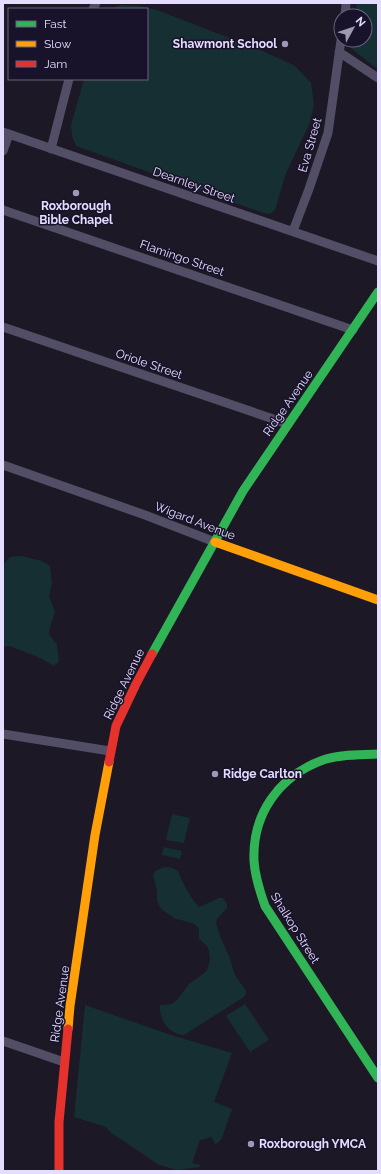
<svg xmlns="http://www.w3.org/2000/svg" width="381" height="1174" font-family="Raleway,sans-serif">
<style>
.green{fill:#162f33}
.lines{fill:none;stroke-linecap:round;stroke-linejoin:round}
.street{stroke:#514e66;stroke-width:9}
.fast{stroke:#30b455;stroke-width:9}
.slow{stroke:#ff9f0a;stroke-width:9}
.jam{stroke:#e5322d;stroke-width:9}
.poi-dot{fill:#9e98b2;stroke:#19122b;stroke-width:1.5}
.labels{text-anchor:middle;stroke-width:3;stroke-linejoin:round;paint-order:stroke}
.poi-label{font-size:12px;font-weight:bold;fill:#e4ddfe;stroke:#19122b;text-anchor:start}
.street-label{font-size:12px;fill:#e4ddfe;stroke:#19122b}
</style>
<rect width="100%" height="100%" fill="#1c1825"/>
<path class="green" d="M357 3H378L377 69 351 48 352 40H365V16H355Z
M121 5 139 6 157 10 263 51 295 66 311 83 314 105 309 125 286 173 275 210 270 214 263 213 76 146 72 136 71 125 84 79H147V9H109Z
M22 556 42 561 50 566 52 583 49 596 55 612 49 630V634L57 645 59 661 54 666 40 658 10 646H6L3 648V565L10 557Z
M172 814 190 818 184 843 166 840Z
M164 847 182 851 180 859 162 855Z
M165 867 173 868 178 871C183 884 190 897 199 907L219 898H223L227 904V908L217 919 216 923 217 927 220 936 229 956 235 975 246 991V994L244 997 184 1035C169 1034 159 1021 160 1005L171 1004 177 1000 189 984 203 974 207 970 210 960 209 951 207 946 199 939V929L197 926 193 923 176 919 162 910 159 905 157 901V891L153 874 157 870Z
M245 1004 269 1040 250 1052 226 1016Z
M85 1005 171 1035 232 1053 214 1102 232 1109 222 1138 218 1143 215 1144 212 1137 200 1140 192 1163 200 1165V1167L177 1170 159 1165 110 1132 106 1127 74 1117Z"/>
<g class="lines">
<path class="street" d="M93 9 96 3
M345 16 346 3
M339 52 378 78
M3 132 378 261
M51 149 69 79
M3 151 9 134
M3 210 353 330
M293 231 309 189 328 133 341 40
M3 327 288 424
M3 465 145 515 215 542
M3 734 110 751
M3 1041 64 1062"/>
<path class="fast" d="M152 654 243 491 378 292
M378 754C360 755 340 754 323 760 279 776 252 814 254 861 255 877 260 892 265 906L378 1078"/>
<path class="slow" d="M215 542 378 600
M68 1029 70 1006 95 835 109 762"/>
<path class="jam" d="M109 762 116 726 136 684 152 654
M59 1171V1122L68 1029"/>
</g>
<g class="poi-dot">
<circle cx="285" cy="44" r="4"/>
<circle cx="76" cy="193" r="4"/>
<circle cx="215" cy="774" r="4"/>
<circle cx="251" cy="1144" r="4"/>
</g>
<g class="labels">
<g class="poi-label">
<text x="277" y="48" text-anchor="end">Shawmont School</text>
<text x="76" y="210" text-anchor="middle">Roxborough<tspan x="76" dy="14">Bible Chapel</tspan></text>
<text x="223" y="778">Ridge Carlton</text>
<text x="259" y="1148">Roxborough YMCA</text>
</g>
<g class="street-label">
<text transform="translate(310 145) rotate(-74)" y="4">Eva Street</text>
<text transform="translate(194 185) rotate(19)" y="4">Dearnley Street</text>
<text transform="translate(182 258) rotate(19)" y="4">Flamingo Street</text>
<text transform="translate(149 364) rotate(19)" y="4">Oriole Street</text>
<text transform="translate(288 403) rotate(-55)" y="4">Ridge Avenue</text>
<text transform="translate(195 521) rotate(21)" y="4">Wigard Avenue</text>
<text transform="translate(124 684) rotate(-64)" y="4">Ridge Avenue</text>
<text transform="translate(295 928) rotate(58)" y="4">Shalkop Street</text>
<text transform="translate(60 1004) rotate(-82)" y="4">Ridge Avenue</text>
</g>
</g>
<rect width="381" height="1174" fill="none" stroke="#e4ddfe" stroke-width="8"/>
<rect x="8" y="8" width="140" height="72" fill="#19122b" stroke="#6a637f"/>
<rect x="16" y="21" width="20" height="6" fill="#30b455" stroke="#6a637f"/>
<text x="44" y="28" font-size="12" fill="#e4ddfe">Fast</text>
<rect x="16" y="41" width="20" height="6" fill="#ff9f0a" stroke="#6a637f"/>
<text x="44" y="48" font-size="12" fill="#e4ddfe">Slow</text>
<rect x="16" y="61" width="20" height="6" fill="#e5322d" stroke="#6a637f"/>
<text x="44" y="68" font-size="12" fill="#e4ddfe">Jam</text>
<g transform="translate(353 28) rotate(50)"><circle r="19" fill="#19122b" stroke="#6a637f"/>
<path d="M0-3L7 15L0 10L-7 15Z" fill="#9e98b2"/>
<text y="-6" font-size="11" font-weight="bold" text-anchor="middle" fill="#e4ddfe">N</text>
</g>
</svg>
